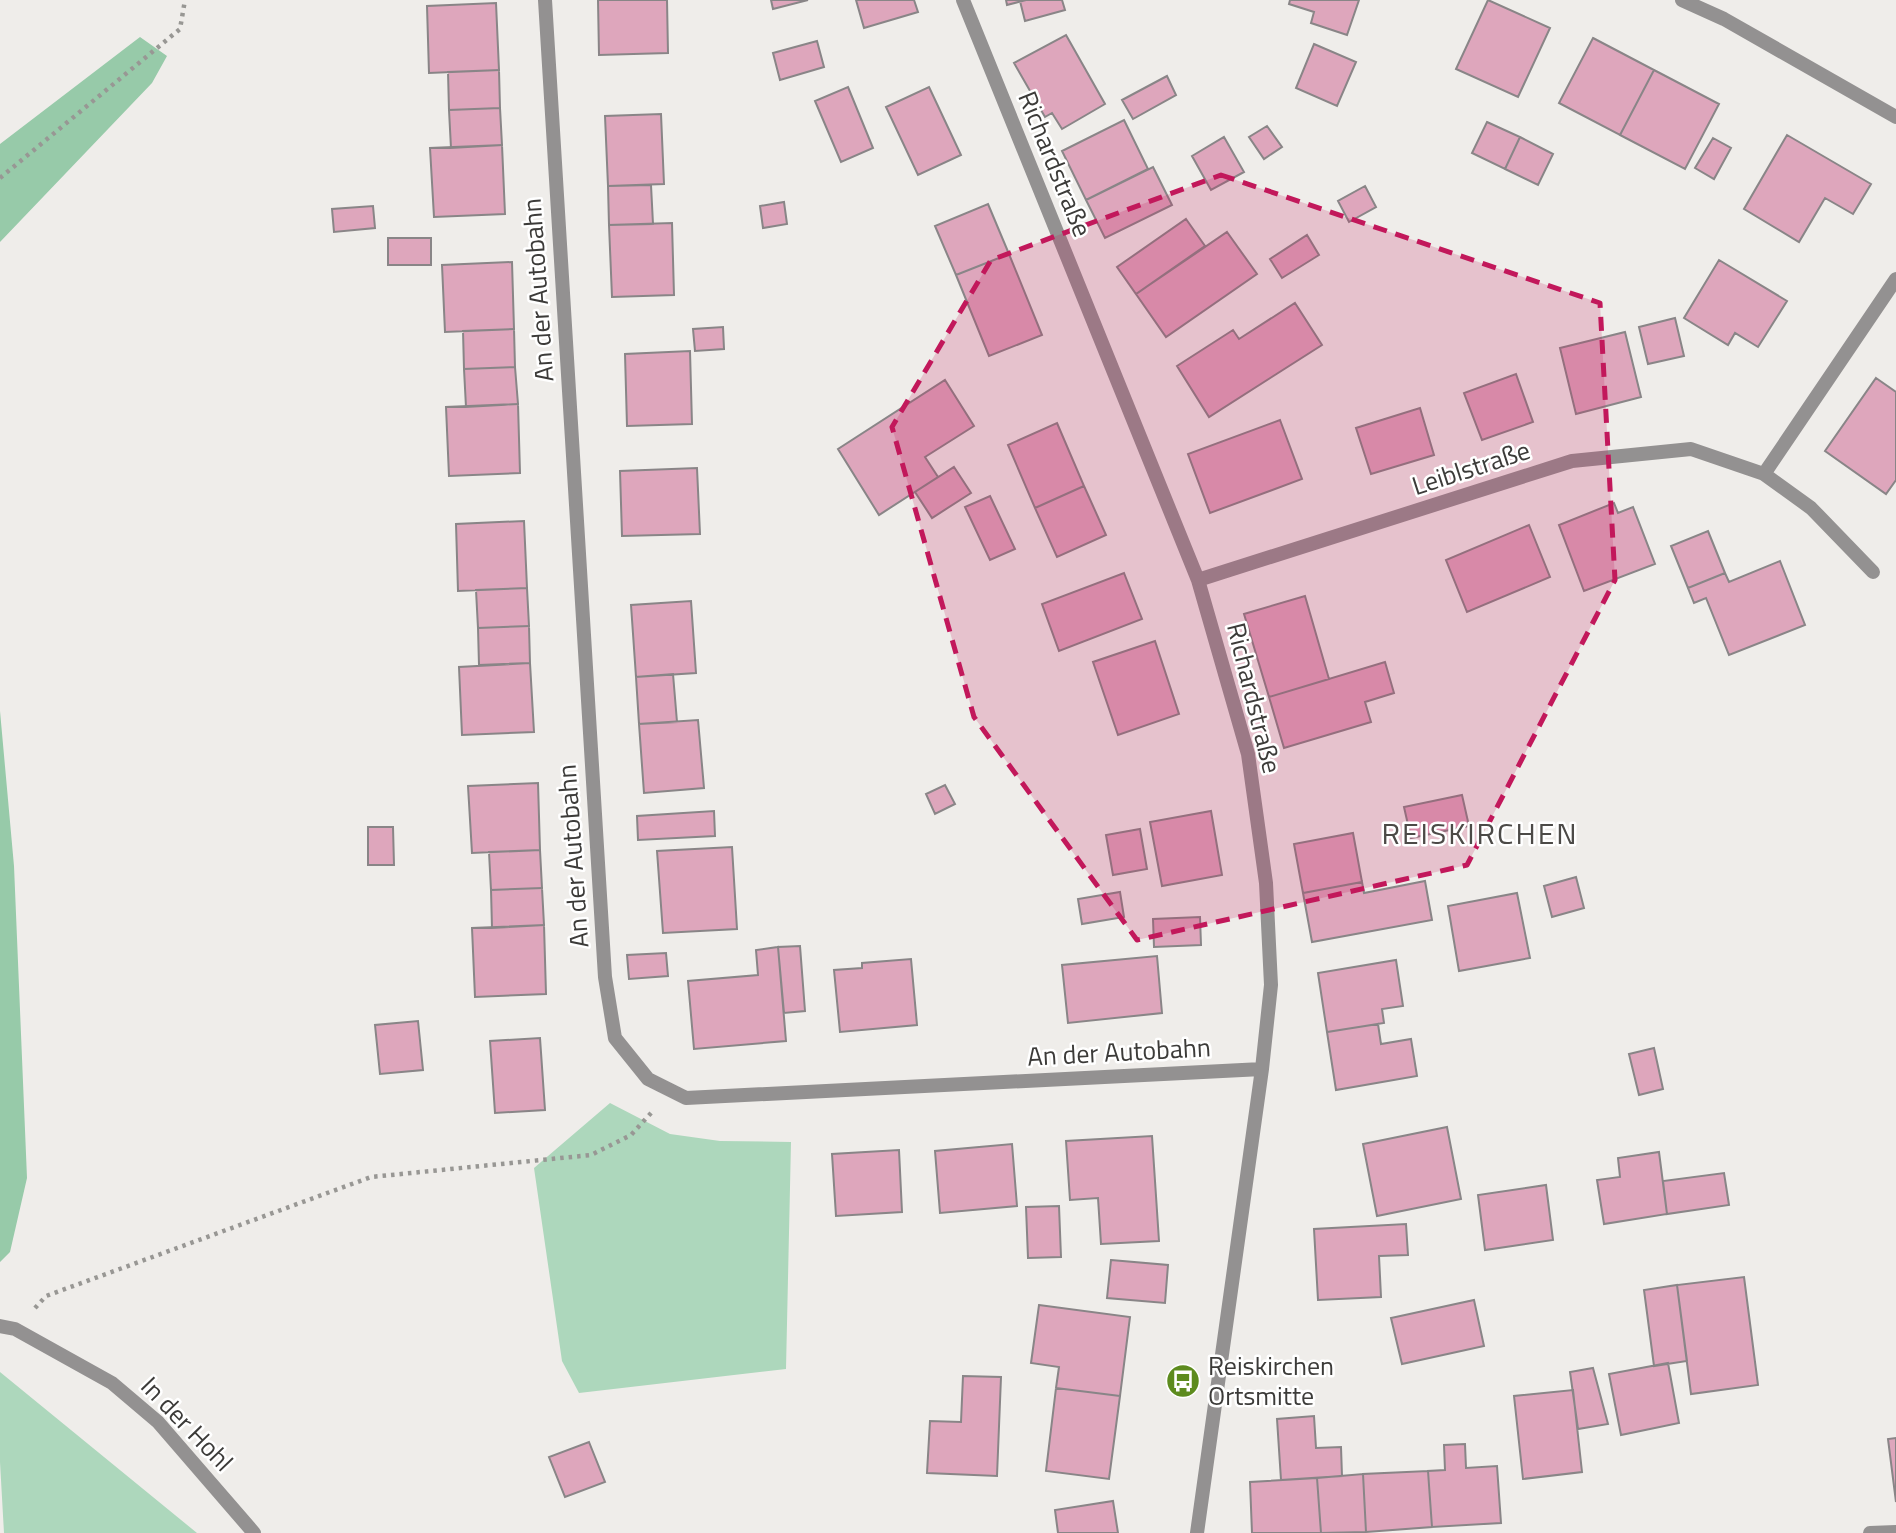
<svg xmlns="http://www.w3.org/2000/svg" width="1896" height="1533" font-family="'Titillium Web',sans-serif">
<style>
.green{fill:#add7bc}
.forest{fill:#97caa9}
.building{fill:#dea6bc;stroke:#898587;stroke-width:2}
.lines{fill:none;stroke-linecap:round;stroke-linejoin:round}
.path{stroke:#989794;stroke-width:4.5;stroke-dasharray:3.5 5;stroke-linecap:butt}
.lane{stroke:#939191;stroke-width:14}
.street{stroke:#939191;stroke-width:14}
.marked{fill:#c2185b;fill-opacity:0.2;stroke:#c2185b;stroke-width:5;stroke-dasharray:14 9;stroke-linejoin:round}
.labels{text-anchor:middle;stroke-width:5;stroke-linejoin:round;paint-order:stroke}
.street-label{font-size:26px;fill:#3c3b39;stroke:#fff}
.poi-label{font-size:26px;fill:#3c3b39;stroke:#fff;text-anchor:start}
.quarter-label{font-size:30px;letter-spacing:2px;fill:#4c4a47;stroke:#fff}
</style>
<rect width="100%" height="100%" fill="#efedea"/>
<path class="green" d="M610 1103 670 1134 720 1141 791 1142 786 1369 579 1393 562 1361 534 1168Z
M0 1372 197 1533H4L0 1462Z"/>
<path class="forest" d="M140 37 167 56 152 83 0 242V144Z
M0 711 14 866 27 1178 10 1252 0 1262Z"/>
<path class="building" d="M598 0H667L668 53 599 55Z
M771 0H808L773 9Z
M856 0H914L918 12 864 28Z
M1006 0H1026L1007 5Z
M1026 0H1062L1065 10 1025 21 1020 1Z
M1290 0H1359L1347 35 1311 23 1314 12 1289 4Z
M1488 0 1550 28 1518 97 1456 69Z
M496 3 499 70 429 73 427 6Z
M1066 35 1105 104 1062 129 1052 113 1045 117 1014 63Z
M1593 38 1654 70 1620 135 1559 103Z
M817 41 824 67 780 80 773 53Z
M1314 44 1356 62 1337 106 1296 88Z
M499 70 500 108 449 110 448 72Z
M1654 70 1719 104 1685 169 1620 135Z
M1167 76 1176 95 1133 119 1122 100Z
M848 87 873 148 841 162 815 101Z
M929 87 961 155 918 175 886 107Z
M500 108 502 145 451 148 449 110Z
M661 114 664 184 608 186 605 116Z
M1124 120 1148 169 1086 200 1062 151Z
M1487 122 1520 137 1505 169 1472 153Z
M1267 126 1282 147 1264 159 1249 137Z
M1787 135 1871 184 1853 214 1825 198 1799 242 1744 209Z
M1224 137 1244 172 1211 190 1192 156Z
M1520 137 1553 154 1538 185 1505 169Z
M1713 138 1731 148 1714 179 1695 168Z
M502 145 505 214 434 217 430 148Z
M1153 167 1172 205 1105 238 1086 200Z
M651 185 653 224 609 225 608 186Z
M1365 186 1376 207 1349 222 1338 201Z
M784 202 787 224 763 228 760 206Z
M988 204 1009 254 956 275 935 226Z
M373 206 375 228 334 232 332 209Z
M1186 219 1205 246 1136 294 1117 267Z
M672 223 674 295 612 297 609 225Z
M1227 232 1257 274 1166 337 1136 294Z
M1307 235 1319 255 1282 278 1270 259Z
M388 238H431V265H388Z
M1009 254 1042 335 989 356 956 275Z
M1719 260 1787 301 1758 347 1735 333 1728 345 1684 318Z
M512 262 514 329 445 332 442 265Z
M1295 303 1322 345 1209 417 1177 366 1233 330 1239 339Z
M1675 318 1684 356 1648 364 1639 327Z
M723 327 724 349 695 351 693 329Z
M514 329 515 367 464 369 463 331Z
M1625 332 1641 397 1576 414 1560 348Z
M690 351 692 424 627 426 625 354Z
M515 367 518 404 466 407 464 369Z
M1516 374 1533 422 1482 440 1464 393Z
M1876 378 1896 392V480L1886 494 1825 451Z
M945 380 974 426 925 457 938 477 879 515 838 449Z
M518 404 520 473 449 476 446 407Z
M1420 408 1434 455 1371 474 1356 428Z
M1280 420 1302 479 1210 513 1188 454Z
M1057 423 1084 486 1035 508 1008 445Z
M954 467 971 493 932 518 915 492Z
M697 468 700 534 622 536 620 471Z
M1084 486 1106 535 1057 557 1035 508Z
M990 496 1015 549 990 560 965 507Z
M1614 503 1618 513 1633 507 1655 564 1584 591 1559 525Z
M524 521 527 588 458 591 456 524Z
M1529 525 1550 577 1467 612 1446 560Z
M1708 531 1725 573 1688 588 1671 546Z
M1780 561 1805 625 1729 655 1706 598 1694 603 1688 588 1725 573 1729 582Z
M1124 573 1142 619 1059 651 1042 604Z
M527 588 529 626 478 628 476 590Z
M1305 596 1329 679 1269 697 1244 614Z
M691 601 696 673 636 677 631 605Z
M529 626 530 663 479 665 478 628Z
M1155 641 1179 714 1118 735 1093 662Z
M1385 662 1394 693 1365 702 1371 722 1284 748 1269 697Z
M530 663 534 732 462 735 459 667Z
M673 674 677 722 639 724 636 677Z
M698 720 704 788 644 793 639 724Z
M538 783 540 850 472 853 468 786Z
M945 785 955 804 935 814 926 794Z
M1462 795 1469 826 1411 838 1404 807Z
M714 811 715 836 638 840 637 816Z
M1211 811 1222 875 1162 886 1150 822Z
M368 827H393L394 865H368Z
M1140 829 1147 869 1113 875 1106 835Z
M1353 833 1362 882 1303 893 1294 844Z
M732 847 737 929 663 933 657 851Z
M540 850 542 888 491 890 489 852Z
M1576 877 1584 908 1552 917 1544 886Z
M1425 881 1432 920 1312 942 1303 893 1362 882 1364 893Z
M542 888 544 925 492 928 491 890Z
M1120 892 1124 917 1082 924 1078 899Z
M1517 893 1530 958 1459 971 1448 906Z
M1200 917 1201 945 1154 947 1153 919Z
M544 925 546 994 475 997 472 928Z
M800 946 805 1011 784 1013 778 947Z
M778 947 786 1041 694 1049 688 981 758 975 756 950Z
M666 953 668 976 629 979 627 955Z
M1157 956 1162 1013 1068 1023 1062 965Z
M911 959 917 1025 840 1032 834 970 862 968V963Z
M1396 960 1403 1006 1382 1009 1384 1023 1327 1032 1318 973Z
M418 1021 423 1070 380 1074 375 1025Z
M1378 1024 1381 1044 1411 1039 1417 1076 1336 1090 1327 1032Z
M540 1038 545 1110 495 1113 490 1041Z
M1654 1048 1663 1089 1639 1095 1629 1054Z
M1447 1127 1461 1199 1377 1216 1363 1144Z
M1152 1136 1159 1241 1101 1244 1098 1198 1070 1200 1066 1141Z
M1012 1144 1017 1206 940 1213 935 1151Z
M899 1150 902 1212 836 1216 832 1154Z
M1659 1152 1667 1214 1604 1224 1597 1180 1620 1177 1618 1158Z
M1724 1173 1729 1205 1667 1214 1663 1181Z
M1546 1185 1553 1240 1485 1250 1478 1195Z
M1059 1206 1061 1257 1028 1258 1026 1207Z
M1406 1224 1408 1255 1379 1256 1381 1297 1318 1300 1314 1229Z
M1111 1260 1168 1265 1165 1303 1107 1298Z
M1744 1277 1758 1385 1691 1394 1677 1285Z
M1677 1285 1687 1361 1654 1366 1644 1290Z
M1474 1300 1484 1346 1402 1364 1391 1318Z
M1039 1305 1130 1317 1120 1396 1056 1388 1059 1367 1031 1363Z
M1668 1363 1679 1423 1621 1435 1609 1374Z
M1593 1368 1608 1424 1578 1429 1570 1372Z
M963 1376 1001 1377 997 1476 927 1473 930 1421 961 1422Z
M1056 1388 1120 1396 1109 1479 1046 1471Z
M1573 1390 1582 1472 1523 1479 1514 1396Z
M1314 1416 1316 1448 1341 1447 1342 1476 1281 1480 1277 1419Z
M1896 1438V1502L1888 1439Z
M589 1442 605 1482 565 1497 549 1457Z
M1465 1444 1466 1468 1497 1466 1501 1523 1432 1527 1428 1471 1445 1470 1444 1445Z
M1428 1471 1432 1527 1366 1532 1363 1474Z
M1363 1474 1366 1532 1321 1533 1317 1478Z
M1317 1478 1321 1533H1252L1250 1482Z
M1113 1501 1118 1533H1058L1055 1510Z"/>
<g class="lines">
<path class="path" d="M0 178 180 29 185 0
M35 1308 46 1296 371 1177 591 1155 631 1135 652 1112"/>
<path class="lane" d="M0 1326 15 1329 112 1383 158 1422 254 1533"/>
<path class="street" d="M545 0 605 977 615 1038 648 1079 686 1098 1262 1069
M963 0 1198 580 1248 754 1266 883 1271 985 1262 1069 1197 1533
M1682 0 1724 19 1896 117
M1764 474 1896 279
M1198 580 1572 461 1691 449 1764 474 1811 508 1873 572
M1870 1533 1896 1532"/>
</g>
<path class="marked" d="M1221 175 1600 303 1615 580 1467 865 1137 940 974 717 892 427 991 260Z"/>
<defs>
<g id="bus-disc" transform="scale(1.75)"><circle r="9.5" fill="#5d8b1e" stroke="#fff"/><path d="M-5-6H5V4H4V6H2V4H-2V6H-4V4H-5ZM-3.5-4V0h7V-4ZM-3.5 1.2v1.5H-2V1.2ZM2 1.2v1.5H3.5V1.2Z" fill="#fff"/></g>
</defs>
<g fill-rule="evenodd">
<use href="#bus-disc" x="1183" y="1381"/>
</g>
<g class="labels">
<g class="street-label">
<text transform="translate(1055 164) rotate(68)" y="9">Richardstraße</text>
<text transform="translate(538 290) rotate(-94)" y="9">An der Autobahn</text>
<text transform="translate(1471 468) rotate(-18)" y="9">Leiblstraße</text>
<text transform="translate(1254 698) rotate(76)" y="9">Richardstraße</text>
<text transform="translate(573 856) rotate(-94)" y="9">An der Autobahn</text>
<text transform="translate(1119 1052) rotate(-3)" y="9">An der Autobahn</text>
<text transform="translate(187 1424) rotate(46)" y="9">In der Hohl</text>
</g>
<g class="poi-label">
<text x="1208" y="1375">Reiskirchen<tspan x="1208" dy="30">Ortsmitte</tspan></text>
</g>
<g class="quarter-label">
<text x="1480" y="844">REISKIRCHEN</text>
</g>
</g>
</svg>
